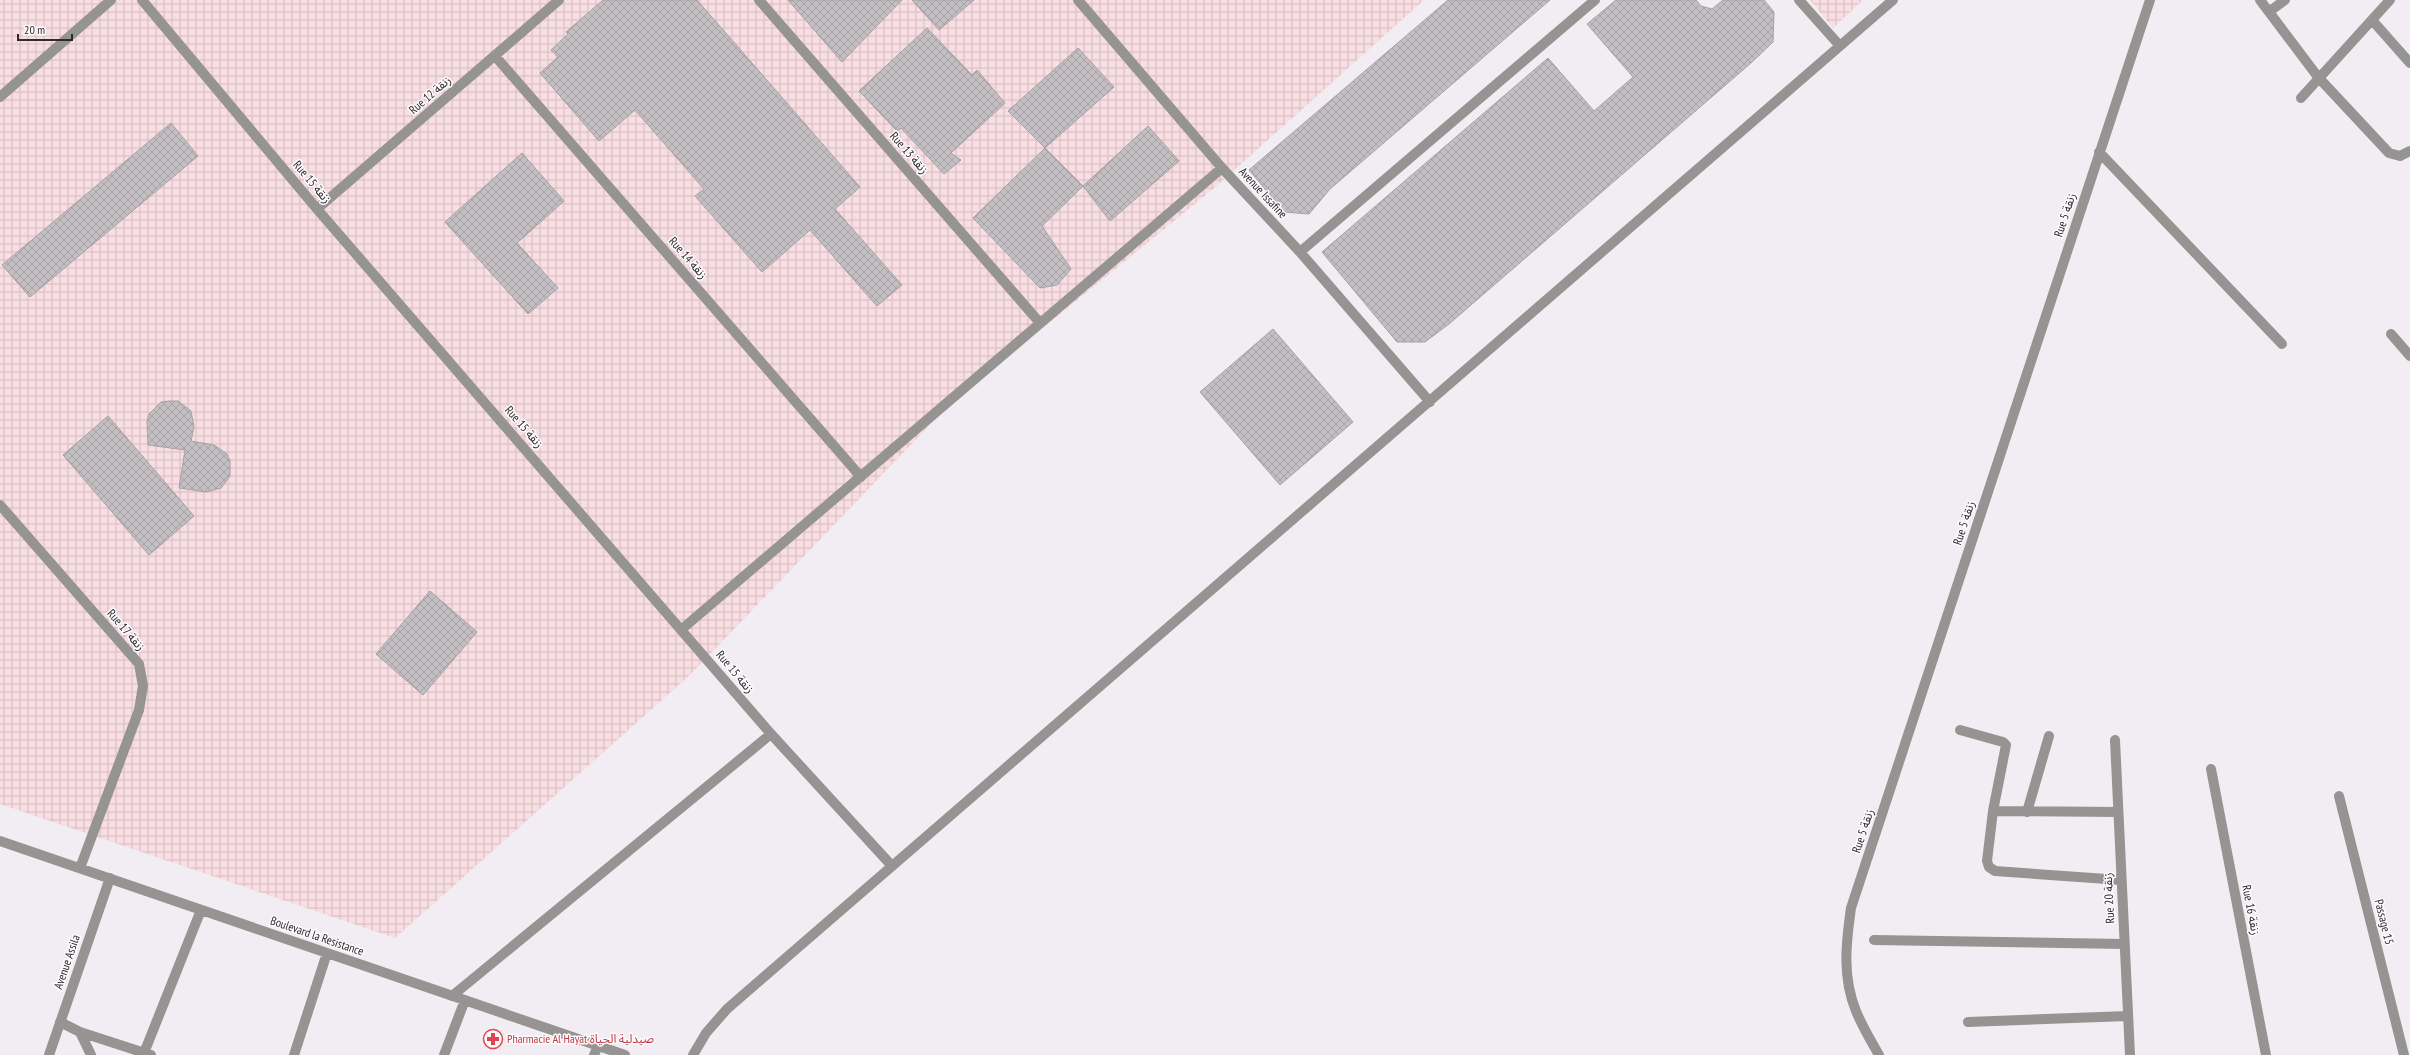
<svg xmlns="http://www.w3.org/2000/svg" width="2410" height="1055" font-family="'PT Sans Narrow','Noto Sans Arabic',sans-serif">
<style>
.industrial{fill:url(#industrial-grid)}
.building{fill:url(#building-cross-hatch);stroke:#a6a1a5}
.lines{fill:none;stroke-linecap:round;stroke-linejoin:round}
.minor{stroke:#959492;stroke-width:10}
.labels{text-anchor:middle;stroke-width:3;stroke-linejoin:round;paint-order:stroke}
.street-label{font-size:12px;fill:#2d2b2d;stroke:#fefbff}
.health-label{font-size:12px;fill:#be3a42;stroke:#fefbff;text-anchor:start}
</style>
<defs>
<pattern id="industrial-grid" width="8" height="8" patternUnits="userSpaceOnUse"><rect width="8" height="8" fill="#f8dde2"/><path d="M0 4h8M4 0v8" fill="none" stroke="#d5bec2"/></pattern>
<pattern id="building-cross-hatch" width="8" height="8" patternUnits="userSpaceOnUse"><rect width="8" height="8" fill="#c3bec2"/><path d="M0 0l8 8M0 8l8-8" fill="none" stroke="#a8a3a7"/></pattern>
</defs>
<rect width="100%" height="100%" fill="#f1edf2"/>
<path class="industrial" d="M0 0H1424L1212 190 950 404 690 675 395 938 0 804Z
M1810 0H1863L1833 28Z"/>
<path class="building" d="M603 0H697L860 187 835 209 902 285 877 306 810 230 762 272 695 196 704 189 635 110 599 141 540 73 558 57 551 50 568 34 566 32Z
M788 0H902L842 62Z
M912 0H974L939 30Z
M1448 0H1550L1330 189 1309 214 1284 212 1249 170Z
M1616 0H1696L1701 6 1712 9 1723 0H1764L1774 12 1773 42 1751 63 1449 324 1425 342H1397L1322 252 1548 58 1594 111 1633 77 1587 24Z
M927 28 972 75 977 70 1005 103 951 153 961 160 944 174 901 128 897 131 859 91Z
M1078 48 1114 87 1045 148 1008 111Z
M171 123 198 156 30 297 2 265Z
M1148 126 1179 161 1110 221 1083 186Z
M1045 148 1083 186 1042 226 1071 269 1057 285 1040 288 973 218Z
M522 153 564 201 517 243 558 288 528 314 445 222Z
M1273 329 1353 422 1280 485 1200 392Z
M169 401H178L191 411 194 427 191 441 214 445 227 454 230 461V476L221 488 206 492 179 488 185 450 148 445 147 421 149 414 161 402Z
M108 416 194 516 149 555 63 455Z
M430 591 477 632 423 695 376 654Z"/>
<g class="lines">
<path class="minor" d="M142 0 317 209 771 734 892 866
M759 0 1040 323
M1078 0 1222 168 1300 252 1430 402
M1799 0 1840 46
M2260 0 2318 77 2389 153 2400 156 2410 151
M2270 11 2285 0
M2372 20 2410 63
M495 56 861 477
M0 97 111 0
M2301 98 2390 0
M2099 152 2282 344
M317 209 559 0
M1300 252 1595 0
M2391 334 2410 356
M0 505 139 664 143 686 139 710 80 868
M682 629 1222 168
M1960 730 2003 742 2006 745 1993 811 1987 861 1989 867 1995 871 2121 880
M2115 740 2130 1055
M2211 769 2266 1055
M2339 796 2404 1055
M1993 811 2118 812
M2027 812 2049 736
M0 841 625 1055
M1874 940 2124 944
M452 996 771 734
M60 1022 80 1032 151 1055
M1968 1022 2128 1016
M80 1032 91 1055
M144 1053 201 910
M49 1055 110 878
M294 1055 327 953
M444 1055 465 1000
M594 1055 598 1046
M693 1055 706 1033 727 1009 1893 0
M1879 1055C1871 1041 1862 1026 1856 1011 1842 977 1846 943 1851 908L2150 0"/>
</g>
<defs>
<g id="pharmacy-ring" transform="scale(1)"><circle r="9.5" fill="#fefbff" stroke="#e0444e" stroke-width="1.5"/><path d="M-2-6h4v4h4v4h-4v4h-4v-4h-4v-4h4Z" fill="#e0444e"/></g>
</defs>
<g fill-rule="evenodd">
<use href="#pharmacy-ring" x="493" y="1039"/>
</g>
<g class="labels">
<g class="street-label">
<text transform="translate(430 95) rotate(-41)" y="4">Rue 12 زنقة</text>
<text transform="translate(909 153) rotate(49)" y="4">Rue 13 زنقة</text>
<text transform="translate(312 182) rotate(50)" y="4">Rue 15 زنقة</text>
<text transform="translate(1263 193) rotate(47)" y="4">Avenue Issafine</text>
<text transform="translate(2065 215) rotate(-72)" y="4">Rue 5 زنقة</text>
<text transform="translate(688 258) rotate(49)" y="4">Rue 14 زنقة</text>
<text transform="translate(524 427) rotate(49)" y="4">Rue 15 زنقة</text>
<text transform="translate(1964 523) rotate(-72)" y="4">Rue 5 زنقة</text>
<text transform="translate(126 630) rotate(49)" y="4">Rue 17 زنقة</text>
<text transform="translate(735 672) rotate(50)" y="4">Rue 15 زنقة</text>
<text transform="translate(1863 831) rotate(-72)" y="4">Rue 5 زنقة</text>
<text transform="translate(2109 898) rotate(-93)" y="4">Rue 20 زنقة</text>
<text transform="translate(2251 910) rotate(79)" y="4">Rue 16 زنقة</text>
<text transform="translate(2384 922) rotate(76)" y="4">Passage 15</text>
<text transform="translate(317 936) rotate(19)" y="4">Boulevard la Resistance</text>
<text transform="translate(67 962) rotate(-71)" y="4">Avenue Assila</text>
</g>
<g class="health-label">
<text x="507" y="1043">Pharmacie Al Hayat صيدلية الحياة</text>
</g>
</g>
<path d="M18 34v6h54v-6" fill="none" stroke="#2d2b2d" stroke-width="2"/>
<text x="24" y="34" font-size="12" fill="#2d2b2d" stroke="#fefbff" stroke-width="3" paint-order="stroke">20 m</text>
</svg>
